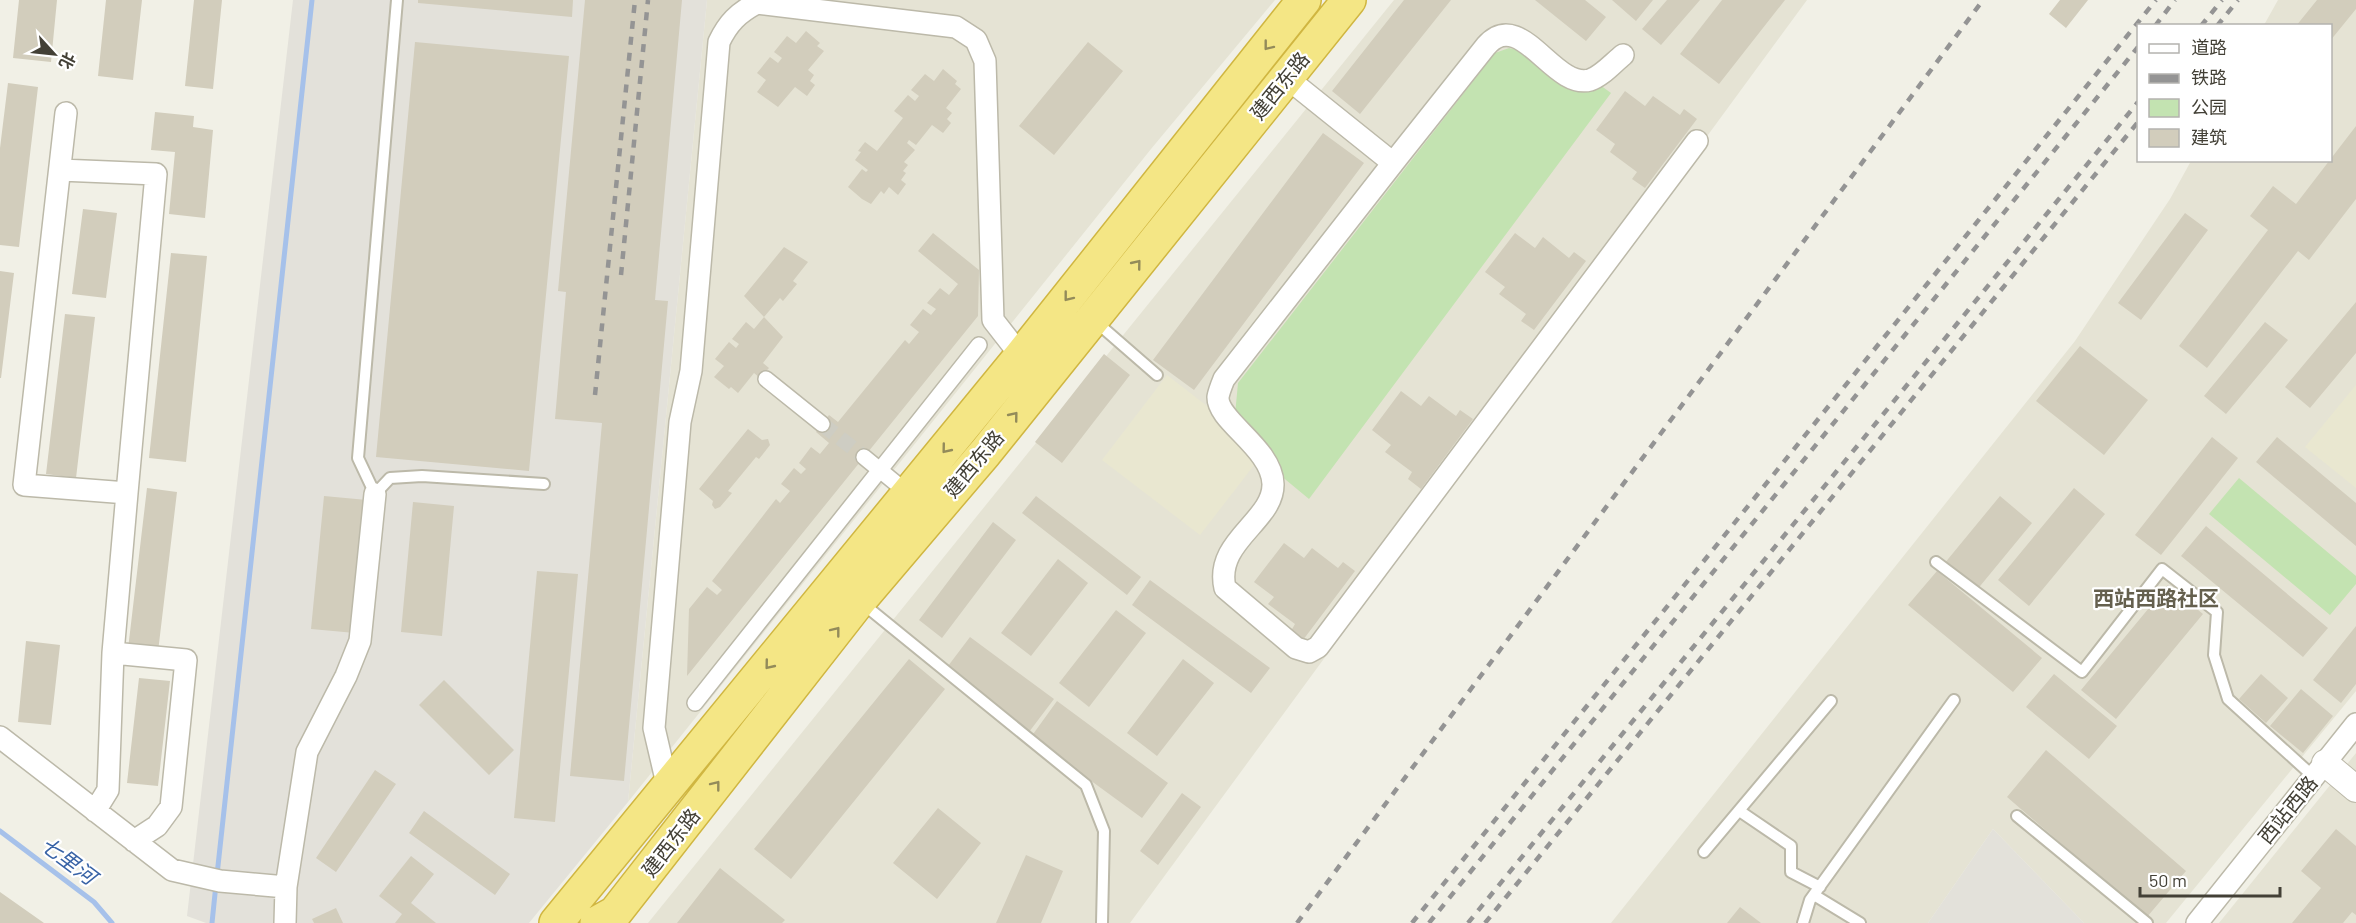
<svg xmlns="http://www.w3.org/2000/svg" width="2356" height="923" font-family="Barlow,'Noto Sans SC',sans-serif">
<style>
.residential{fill:#e5e3d4}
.industrial{fill:#e3e1da}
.education{fill:#e9e7d0}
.green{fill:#c3e3b1}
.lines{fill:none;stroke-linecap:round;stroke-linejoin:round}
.stream{stroke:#a6c1ea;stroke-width:5}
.building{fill:#d2cdbc}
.pedestrian-tunnel{stroke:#cecdc3;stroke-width:15;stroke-dasharray:15 8;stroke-linecap:butt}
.service-casing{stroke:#bcb9a9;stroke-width:14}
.pedestrian-casing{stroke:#bcb9a9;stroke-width:18}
.minor-casing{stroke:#bcb9a9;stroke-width:24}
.tertiary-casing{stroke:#bcb9a9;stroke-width:28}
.trunk-casing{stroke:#d0b641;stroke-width:36}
.service{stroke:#fff;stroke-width:10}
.pedestrian{stroke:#fff;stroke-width:15}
.minor{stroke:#fff;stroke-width:21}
.tertiary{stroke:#fff;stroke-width:26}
.trunk{stroke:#f4e685;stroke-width:33}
.rail{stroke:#949494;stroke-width:4.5;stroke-dasharray:8 8;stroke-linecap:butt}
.oneway{stroke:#938b5a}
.labels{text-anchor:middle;stroke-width:4.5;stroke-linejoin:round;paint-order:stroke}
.street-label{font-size:20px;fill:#434036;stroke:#fff}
.neighbourhood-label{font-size:21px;font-weight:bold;fill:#65604e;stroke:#fff}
.water-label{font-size:21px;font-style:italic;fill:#3863a6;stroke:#fff}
</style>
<rect width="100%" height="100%" fill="#f1f0e6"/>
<path class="residential" d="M707 0H1275L1151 149 628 802Z
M1394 0H1807L1130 923H648Z
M2278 0H2356V691L2166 923H2084L1993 829 1928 923H1611L2075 341 2170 199 2191 161 2330 160V26L2264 25Z
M2356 753V923H2219Z"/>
<path class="industrial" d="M293 0H707L628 802 529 923H206L187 916Z
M1993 829 2084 923H1928Z"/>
<path class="education" d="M1167 375 1265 451 1200 535 1102 460Z
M2356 385V488L2305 447Z"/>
<path class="green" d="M1509 48C1536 52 1552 88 1577 89 1584 89 1593 86 1600 85L1611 93 1309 499 1233 436 1238 383 1495 53Z
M2239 478 2356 576V584L2330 615 2209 514Z"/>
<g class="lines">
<path class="stream" d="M0 831 94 902 112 923
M217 875 312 0
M212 923 216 884"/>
</g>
<path class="building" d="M19 0H57L51 62 13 58Z
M106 0H142L133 80 98 76Z
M194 0H222L213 89 185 86Z
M418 0H573L572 17 418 3Z
M585 0H682L655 300 668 301 624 781 570 776 602 423 555 419 566 292 558 291Z
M1404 0H1451L1360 114 1332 91Z
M1535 0H1585L1606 17 1586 41Z
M1612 0H1653L1636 21Z
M1667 0H1700L1661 45 1642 29Z
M1722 0H1785L1719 84 1680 54Z
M2060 0H2088L2066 28 2049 14Z
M2317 0H2356V9L2330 41V26H2296Z
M806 31 820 43 817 46 824 51 808 70 814 75 810 81 815 85 807 96 795 87 778 107 757 92 766 80 757 73 770 57 778 63 782 58 774 52 787 36 796 43Z
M415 42 569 56 529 471 376 457Z
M1088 42 1123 71 1054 155 1019 126Z
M943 69 957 81 955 84 961 89 946 108 952 113 947 119 951 123 943 133 932 125 916 145 909 140 907 143 915 150 904 162 908 165 903 171 906 173 901 180 906 184 898 195 889 187 884 194 881 191 871 204 862 199 848 187 862 169 866 172 868 170 855 160 861 152 858 151 865 142 877 151 903 118 894 111 908 95 915 101 919 96 911 90 925 74 934 81Z
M8 83 38 87 19 247 0 245V148Z
M1625 91 1645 106 1653 96 1680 115 1684 109 1697 119 1645 188 1632 179 1637 172 1610 152 1615 144 1596 130Z
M155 112 194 116 193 127 213 130 205 218 169 214 175 152 151 150Z
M2356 126V199L2309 260 2298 251 2207 368 2179 346 2268 230 2250 216 2273 186 2296 204Z
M1323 133 1364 163 1194 390 1153 360Z
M83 209 117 213 106 298 72 294Z
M2185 213 2208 230 2141 320 2118 303Z
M933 233 979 270 978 316 687 676 689 609 707 587 717 595 722 590 712 581 776 499 780 503 790 491 781 484 794 468 801 474 806 469 799 463 811 447 820 454 829 443 816 432 822 424 829 415 838 422 905 340 909 344 919 332 910 325 923 309 931 315 936 309 927 303 940 288 949 295 958 284 918 251Z
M1515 233 1535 248 1543 237 1569 258 1574 252 1586 261 1534 330 1521 321 1526 314 1499 294 1505 287 1485 272Z
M784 247 808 262 793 281 797 284 783 301 780 298 764 317 744 296Z
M171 253 207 256 186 462 149 458Z
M0 271 14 273 1 378H0Z
M2356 302V353L2310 408 2285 387Z
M65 314 95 317 76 478 46 474Z
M764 317 783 337 763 363 769 368 760 378 754 373 738 393 731 387 729 389 714 377 724 366 715 359 729 342 736 348 739 344 732 339 746 322 754 329Z
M2265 322 2288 340 2226 414 2204 396Z
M2080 346 2148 400 2104 455 2036 401Z
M1104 354 1130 375 1062 463 1035 442Z
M1401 391 1421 406 1429 396 1456 416 1460 410 1473 419 1421 489 1408 479 1412 472 1385 452 1391 445 1372 430Z
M748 429 762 440 768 439 770 445 759 459 756 457 728 491 732 493 720 507 715 509 712 505 713 501 699 489Z
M2212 437 2238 458 2161 555 2135 535Z
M2277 437 2356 503V546L2256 462Z
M147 488 177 492 158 652 128 649Z
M2074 488 2105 514 2029 606 1998 580Z
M324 496 367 500 355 633 311 629Z
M1036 496 1141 577 1127 595 1022 513Z
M2000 496 2032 523 1976 591 1944 564Z
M413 502 454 506 442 636 401 632Z
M993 522 1016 540 942 638 919 620Z
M2206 526 2328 628 2303 657 2181 556Z
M1284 543 1304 558 1312 548 1338 568 1343 562 1355 571 1303 640 1291 631 1295 624 1268 604 1274 597 1254 582Z
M1058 559 1088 583 1031 656 1001 633Z
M537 571 578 574 555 822 514 818Z
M1937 571 2042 658 2013 692 1908 605Z
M1150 580 1270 668 1251 693 1132 605Z
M2168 585 2203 614 2116 719 2081 690Z
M1116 610 1146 633 1089 707 1059 683Z
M2356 626V684L2341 703 2313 680Z
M970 637 1054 699 1029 732 945 670Z
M26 641 60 645 51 725 18 722Z
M909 659 945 689 791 879 754 849Z
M1183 659 1214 683 1157 756 1127 733Z
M2054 674 2117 726 2089 759 2026 707Z
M2261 674 2288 698 2266 723 2239 699Z
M139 678 170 681 158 786 127 783Z
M444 680 514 750 489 775 419 705Z
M2301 689 2333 716 2303 753 2270 726Z
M1057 701 1168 783 1142 818 1031 737Z
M2046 750 2186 871 2147 917 2007 797Z
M375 770 396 784 336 872 316 858Z
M1182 793 1201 807 1158 865 1140 851Z
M938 808 981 843 937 899 893 863Z
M424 811 510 874 495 895 409 833Z
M2336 829 2356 846V915L2352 912 2343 923H2292L2321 888 2301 871Z
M1026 855 1063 871 1041 923H996Z
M411 856 434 874 411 903 436 923H395L402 914 379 896Z
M720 868 785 920 782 923H677Z
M0 892 44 923H0Z
M1740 907 1761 923H1727Z
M336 908 343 923H314L312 919Z"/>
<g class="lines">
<path class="pedestrian-tunnel" d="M822 424 864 457"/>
<g class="service-casing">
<path id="service" d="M397 0 358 458 375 494 390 478 422 476 544 484
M1095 321 1157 375
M1936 562 2082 672 2162 569 2217 612 2214 655 2228 699 2314 777
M862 603 1086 785 1104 831 1102 923
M1741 812 1791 846V872L1820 887
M2017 816 2147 923
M1704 852 1831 701
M1814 895 1860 923
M1803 923 1810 900 1954 700"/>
</g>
<g class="pedestrian-casing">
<path id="pedestrian" d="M766 379 822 424
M864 457 909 494
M695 703 979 345"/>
</g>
<g class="minor-casing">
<path id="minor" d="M1287 78 1393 163 1486 46C1521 6 1553 90 1590 80 1602 76 1613 63 1623 55
M1393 163 1224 379C1222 384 1219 391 1218 397 1217 421 1272 448 1273 484 1274 521 1214 541 1225 588L1296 648 1309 652 1318 647 1697 141
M60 170 156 174 127 493 24 485 66 113
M127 493 113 653 186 660 171 807 157 826 134 841
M0 737 172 870 220 881 286 887
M668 788 654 728 680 422 691 371 719 42C728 23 738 13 757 3L956 27 976 40 985 61 993 320 1021 356
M95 811 108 790 113 653
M285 923 286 887 307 752 346 676 360 641 375 494
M2197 923 2356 724"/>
</g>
<g class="tertiary-casing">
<path id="tertiary" d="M2325 763 2356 789"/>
</g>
<g class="trunk-casing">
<path id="trunk" d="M556 923 1021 356 1304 0
M597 923 615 913 859 601 985 453 1349 0"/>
</g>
<use href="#service" class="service"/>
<use href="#pedestrian" class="pedestrian"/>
<use href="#minor" class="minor"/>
<use href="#tertiary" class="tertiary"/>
<use href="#trunk" class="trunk"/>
<path class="rail" d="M2155 26 2175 0
M2201 26 2222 0
M2217 26 2238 0
M621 275 648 0
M595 395 635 0
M1297 923 1983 0
M1412 923 2156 0
M1429 923 2138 47
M1468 923 2138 102
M1485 923 2138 122"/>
</g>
<defs><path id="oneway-chevron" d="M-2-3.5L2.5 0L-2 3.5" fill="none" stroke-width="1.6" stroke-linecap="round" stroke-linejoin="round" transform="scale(1.5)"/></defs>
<g class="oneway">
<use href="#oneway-chevron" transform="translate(1268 46) rotate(128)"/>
<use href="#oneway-chevron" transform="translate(1137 264) rotate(-51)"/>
<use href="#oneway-chevron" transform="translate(1068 297) rotate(128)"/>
<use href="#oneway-chevron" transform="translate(1014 416) rotate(-51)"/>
<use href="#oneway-chevron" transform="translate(946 449) rotate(129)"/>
<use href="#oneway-chevron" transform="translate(836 631) rotate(-52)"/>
<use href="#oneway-chevron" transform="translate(769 665) rotate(129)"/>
<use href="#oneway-chevron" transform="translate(716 785) rotate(-52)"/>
</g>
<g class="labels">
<g class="street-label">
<text transform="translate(1280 86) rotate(-51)" y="7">建西东路</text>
<text transform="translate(974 464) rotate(-50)" y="7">建西东路</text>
<text transform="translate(2288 810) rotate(-51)" y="7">西站西路</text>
<text transform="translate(671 843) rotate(-52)" y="7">建西东路</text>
</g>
<g class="neighbourhood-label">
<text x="2156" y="606">西站西路社区</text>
</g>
<g class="water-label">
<text transform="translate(68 861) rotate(37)" y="7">七里河</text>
</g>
</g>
<rect x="2137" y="24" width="195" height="138" fill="#ffffff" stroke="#b4b3af" stroke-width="1.5"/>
<rect x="2149" y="44" width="30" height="9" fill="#ffffff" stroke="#b4b3af" stroke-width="1.5"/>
<text x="2191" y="54" font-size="18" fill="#434036">道路</text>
<rect x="2149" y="74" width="30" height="9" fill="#949494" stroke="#b4b3af" stroke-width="1.5"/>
<text x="2191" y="84" font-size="18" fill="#434036">铁路</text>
<rect x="2149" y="99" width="30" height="18" fill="#c3e3b1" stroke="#b4b3af" stroke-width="1.5"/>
<text x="2191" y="114" font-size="18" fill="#434036">公园</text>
<rect x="2149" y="129" width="30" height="18" fill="#d2cdbc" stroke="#b4b3af" stroke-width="1.5"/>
<text x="2191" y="144" font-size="18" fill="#434036">建筑</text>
<g transform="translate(54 54) rotate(117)" stroke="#ffffff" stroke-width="4.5" paint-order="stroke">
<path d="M0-4.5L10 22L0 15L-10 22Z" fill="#434036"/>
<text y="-9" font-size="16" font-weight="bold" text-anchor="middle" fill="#434036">北</text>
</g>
<path d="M2140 887v9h140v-9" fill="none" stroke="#434036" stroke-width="3"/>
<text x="2149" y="887" font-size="18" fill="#434036" stroke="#ffffff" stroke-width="4.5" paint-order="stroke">50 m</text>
</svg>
